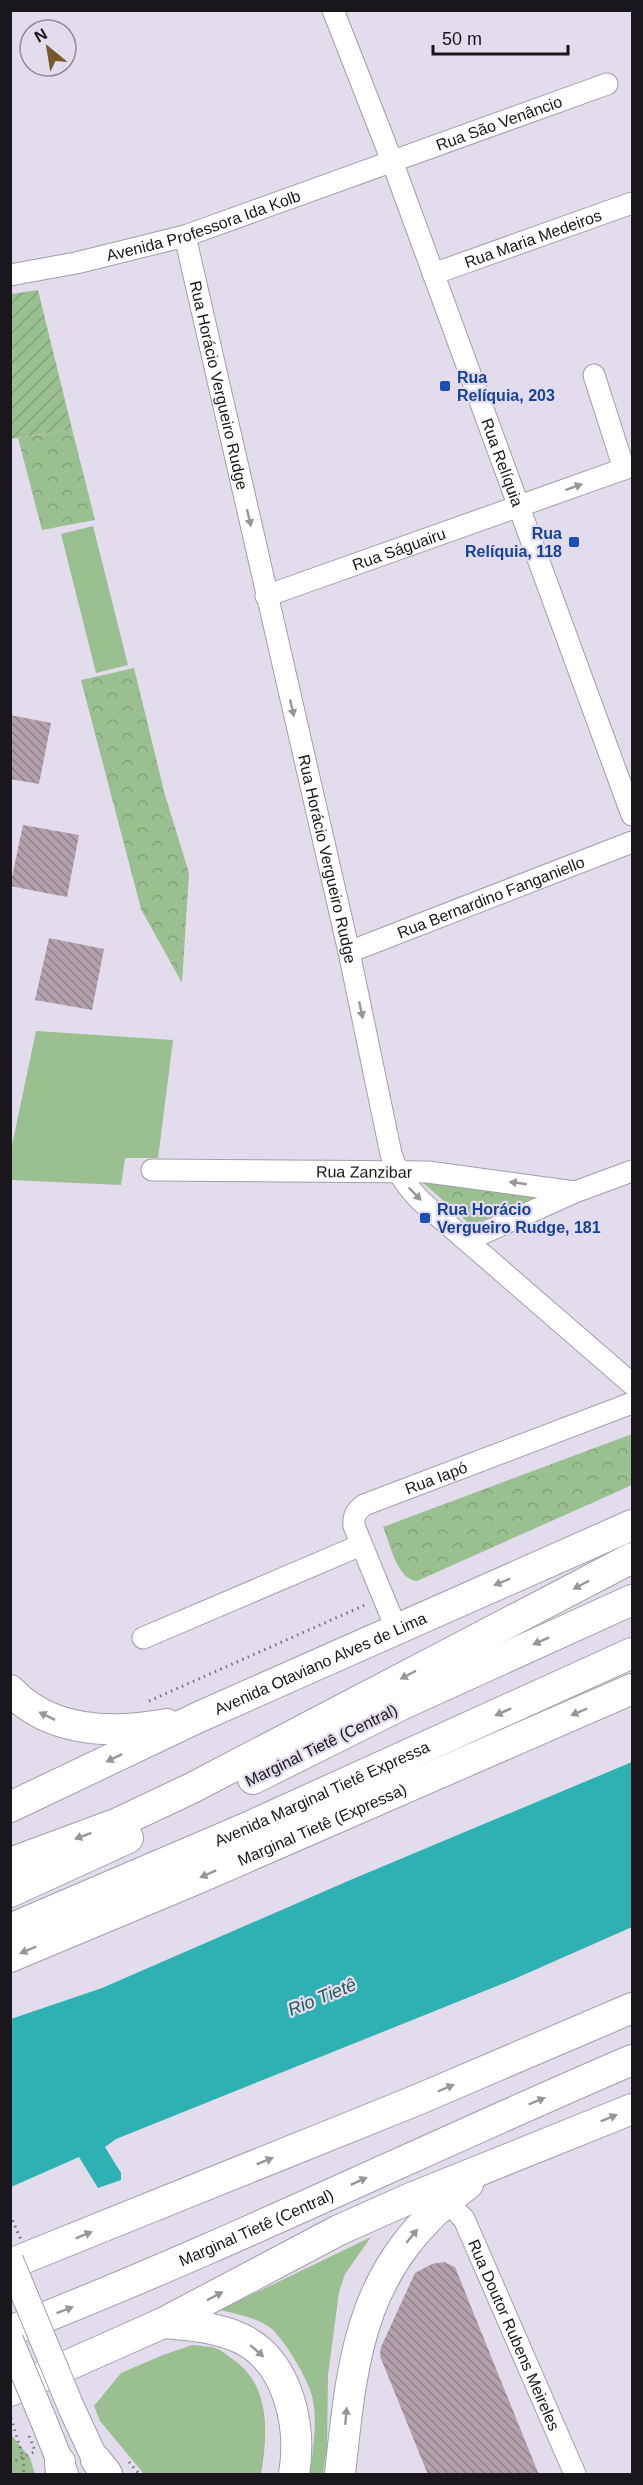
<svg xmlns="http://www.w3.org/2000/svg" width="643" height="2485" font-family="Arial,sans-serif">
<style>
.grass{fill:#9abf90}
.forest{fill:url(#forest-crowns)}
.garden{fill:url(#garden-furrows)}
.water{fill:#2eb1b3}
.building{fill:url(#building-back-hatch)}
.lines{fill:none;stroke-linecap:round;stroke-linejoin:round}
.minor-casing{stroke:#a39dad;stroke-width:23}
.major-casing{stroke:#a39dad;stroke-width:28}
.highway-casing{stroke:#a39dad;stroke-width:32}
.path{stroke:#78737e;stroke-width:3;stroke-dasharray:1.5 4.5;stroke-linecap:butt}
.minor{stroke:#fff;stroke-width:21}
.major{stroke:#fff;stroke-width:26}
.highway{stroke:#fff;stroke-width:30}
.major-bridge-casing{stroke:#a39dad;stroke-width:28;stroke-linecap:butt}
.path-bridge{stroke:#78737e;stroke-width:3;stroke-dasharray:1.5 4.5;stroke-linecap:butt}
.major-bridge{stroke:#fff;stroke-width:26}
.oneway{fill:#989699}
.transit-dot{fill:#1a4fb4;stroke:#e2dcec;stroke-width:2}
.labels{text-anchor:middle;stroke-width:4.5;stroke-linejoin:round;paint-order:stroke}
.street-label{font-size:16px;fill:#19161c;stroke:#e2dcec}
.transit-label{font-size:16px;font-weight:bold;fill:#164399;stroke:#e2dcec;text-anchor:start}
.water-label{font-size:18px;font-style:italic;fill:#265a5b;stroke:#e2dcec}
</style>
<defs>
<pattern id="forest-crowns" width="20" height="18" patternUnits="userSpaceOnUse" patternTransform="scale(1.5)"><rect width="20" height="18" fill="#9abf90"/><path d="M2 6a3 3 0 1 1 6 0M12 15a3 3 0 1 1 6 0" fill="none" stroke="#84a37c"/></pattern>
<pattern id="garden-furrows" width="10" height="10" patternUnits="userSpaceOnUse" patternTransform="scale(1.5)"><rect width="10" height="10" fill="#9abf90"/><path d="M-1 1l2-2M0 10L10 0M9 11l2-2" fill="none" stroke="#84a37c"/></pattern>
<pattern id="building-back-hatch" width="6" height="6" patternUnits="userSpaceOnUse" patternTransform="scale(1.5)"><rect width="6" height="6" fill="#b2a1aa"/><path d="M-1 5l2 2M0 0l6 6M5-1l2 2" fill="none" stroke="#90828a"/></pattern>
</defs>
<rect width="100%" height="100%" fill="#e2dcec"/>
<path class="grass" d="M93 526 128 665 96 673 61 534Z
M36 1031 173 1040 158 1158H125L121 1185 11 1180V1150Z
M371 2237 345 2274 339 2292 328 2375 327 2447 323 2474H310C313 2449 318 2421 312 2396 308 2379 285 2341 272 2329 259 2318 236 2314 220 2310Z
M192 2345C200 2346 208 2346 215 2348 221 2350 226 2354 231 2358 271 2384 268 2433 261 2474H144L100 2421 94 2406 121 2373 163 2355Z
M10 2433 30 2458 35 2474H11Z"/>
<path class="forest" d="M72 429 95 520 42 530 18 438Z
M134 668 165 795 189 873 182 983 141 909 81 680Z
M421 1181 544 1195 471 1225Z
M632 1434V1485L417 1581C397 1580 390 1543 383 1527Z"/>
<path class="garden" d="M38 290 72 429 11 439V294Z"/>
<path class="water" d="M632 1762V1927L512 1980 116 2139 105 2147 121 2173V2180L98 2188 79 2157 11 2187V2019L102 1988 348 1881Z"/>
<path class="building" d="M10 715 51 723 39 784 10 779Z
M23 825 79 835 67 897 10 886Z
M49 938 104 949 92 1010 35 1000Z
M444 2262 455 2267 539 2475H428L380 2356 381 2347 415 2273 432 2264Z"/>
<g class="lines">
<g class="minor-casing">
<g id="minor">
<path id="s1" d="M333 10 392 161 632 815"/>
<path id="s2" d="M185 236 349 952 391 1154C398 1174 407 1187 422 1202L632 1384"/>
<path id="s3" d="M433 274 632 203"/>
<path id="s4" d="M10 275 76 263 185 236 607 84"/>
<path d="M594 375 624 469"/>
<path id="s5" d="M266 596 632 466"/>
<path id="s6" d="M349 952 632 842"/>
<path id="s7" d="M152 1170 428 1172 575 1192"/>
<path d="M468 1240 575 1192 632 1171"/>
<path id="s8" d="M396 1628 354 1526C353 1516 356 1511 364 1505L632 1403"/>
<path d="M143 1638 361 1545"/>
<path id="s9" d="M444 2203 453 2208 464 2219 575 2474"/>
</g>
</g>
<g class="major-casing">
<path id="major" d="M71 2407 102 2474
M43 2419 65 2474"/>
</g>
<g class="highway-casing">
<g id="highway">
<path d="M10 1690C50 1733 113 1734 167 1724"/>
<path d="M253 1779 403 1704 632 1600"/>
<path id="s10" d="M10 1807 199 1717 632 1525"/>
<path d="M10 1863 118 1823 192 1788 632 1558"/>
<path d="M10 1892 128 1838"/>
<path id="s11" d="M10 1929 246 1828 632 1653"/>
<path id="s12" d="M10 1957 199 1878 632 1689"/>
<path d="M10 2264 417 2100 632 2008"/>
<path d="M163 2323C190 2325 215 2327 240 2338 289 2361 302 2427 294 2474"/>
<path id="s13" d="M10 2331C221 2249 424 2149 632 2060"/>
<path d="M10 2391 163 2323 339 2230 411 2198 632 2109"/>
<path d="M96 2460 107 2474"/>
<path d="M60 2462 61 2474"/>
<path d="M340 2474C353 2351 361 2264 468 2184"/>
</g>
</g>
<path class="path" d="M149 1701 365 1605
M11 2418 23 2457 24 2474
M129 2462 139 2474
M10 2463 34 2452"/>
<use href="#minor" class="minor"/>
<use href="#major" class="major"/>
<use href="#highway" class="highway"/>
<g class="major-bridge-casing">
<path id="major-bridge" d="M10 2260 71 2407
M10 2340 43 2419"/>
</g>
<path class="path-bridge" d="M10 2215 22 2242
M29 2436 35 2451"/>
<use href="#major-bridge" class="major-bridge"/>
</g>
<defs><path id="oneway-solid" d="M-6-.8H1V-3.2L6.5 0L1 3.2V.8H-6Z" transform="scale(1.5)"/></defs>
<g class="oneway">
<use href="#oneway-solid" transform="translate(574 487) rotate(-20)"/>
<use href="#oneway-solid" transform="translate(249 518) rotate(77)"/>
<use href="#oneway-solid" transform="translate(292 708) rotate(77)"/>
<use href="#oneway-solid" transform="translate(361 1010) rotate(78)"/>
<use href="#oneway-solid" transform="translate(518 1183) rotate(-172)"/>
<use href="#oneway-solid" transform="translate(415 1194) rotate(46)"/>
<use href="#oneway-solid" transform="translate(502 1582) rotate(157)"/>
<use href="#oneway-solid" transform="translate(581 1585) rotate(152)"/>
<use href="#oneway-solid" transform="translate(541 1641) rotate(156)"/>
<use href="#oneway-solid" transform="translate(408 1675) rotate(152)"/>
<use href="#oneway-solid" transform="translate(503 1712) rotate(156)"/>
<use href="#oneway-solid" transform="translate(579 1712) rotate(157)"/>
<use href="#oneway-solid" transform="translate(47 1716) rotate(-154)"/>
<use href="#oneway-solid" transform="translate(114 1758) rotate(154)"/>
<use href="#oneway-solid" transform="translate(83 1836) rotate(160)"/>
<use href="#oneway-solid" transform="translate(208 1874) rotate(156)"/>
<use href="#oneway-solid" transform="translate(28 1950) rotate(157)"/>
<use href="#oneway-solid" transform="translate(446 2088) rotate(-23)"/>
<use href="#oneway-solid" transform="translate(537 2101) rotate(-23)"/>
<use href="#oneway-solid" transform="translate(609 2118) rotate(-22)"/>
<use href="#oneway-solid" transform="translate(265 2161) rotate(-22)"/>
<use href="#oneway-solid" transform="translate(359 2181) rotate(-25)"/>
<use href="#oneway-solid" transform="translate(84 2235) rotate(-22)"/>
<use href="#oneway-solid" transform="translate(412 2236) rotate(-51)"/>
<use href="#oneway-solid" transform="translate(215 2296) rotate(-28)"/>
<use href="#oneway-solid" transform="translate(65 2310) rotate(-21)"/>
<use href="#oneway-solid" transform="translate(257 2351) rotate(41)"/>
<use href="#oneway-solid" transform="translate(346 2416) rotate(-85)"/>
</g>
<g class="transit-dot">
<rect x="439" y="380" width="12" height="12" rx="3"/>
<rect x="568" y="536" width="12" height="12" rx="3"/>
<rect x="419" y="1212" width="12" height="12" rx="3"/>
</g>
<g class="labels">
<g class="street-label">
<text dy="6" stroke="none"><textPath href="#s4" startOffset="513">Rua São Venâncio</textPath></text>
<text dy="6" stroke="none"><textPath href="#s4" startOffset="200">Avenida Professora Ida Kolb</textPath></text>
<text dy="6" stroke="none"><textPath href="#s3" startOffset="106">Rua Maria Medeiros</textPath></text>
<text dy="6" stroke="none"><textPath href="#s2" startOffset="153">Rua Horácio Vergueiro Rudge</textPath></text>
<text dy="6" stroke="none"><textPath href="#s1" startOffset="483">Rua Relíquia</textPath></text>
<text dy="6" stroke="none"><textPath href="#s5" startOffset="141">Rua Ságuairu</textPath></text>
<text dy="6" stroke="none"><textPath href="#s2" startOffset="639">Rua Horácio Vergueiro Rudge</textPath></text>
<text dy="6" stroke="none"><textPath href="#s6" startOffset="152">Rua Bernardino Fanganiello</textPath></text>
<text dy="6" stroke="none"><textPath href="#s7" startOffset="212">Rua Zanzibar</textPath></text>
<text dy="6" stroke="none"><textPath href="#s8" startOffset="212">Rua Iapó</textPath></text>
<text dy="6" stroke="none"><textPath href="#s10" startOffset="342">Avenida Otaviano Alves de Lima</textPath></text>
<text transform="translate(321 1745) rotate(-26)" y="6">Marginal Tietê (Central)</text>
<text dy="6" stroke="none"><textPath href="#s11" startOffset="340">Avenida Marginal Tietê Expressa</textPath></text>
<text dy="6" stroke="none"><textPath href="#s12" startOffset="339">Marginal Tietê (Expressa)</textPath></text>
<text dy="6" stroke="none"><textPath href="#s13" startOffset="267">Marginal Tietê (Central)</textPath></text>
<text dy="6" stroke="none"><textPath href="#s9" startOffset="152">Rua Doutor Rubens Meireles</textPath></text>
</g>
<g class="transit-label">
<text x="457" y="383">Rua<tspan x="457" dy="18">Relíquia, 203</tspan></text>
<text x="562" y="539" text-anchor="end">Rua<tspan x="562" dy="18">Relíquia, 118</tspan></text>
<text x="437" y="1215">Rua Horácio<tspan x="437" dy="18">Vergueiro Rudge, 181</tspan></text>
</g>
<g class="water-label">
<text transform="translate(322 1997) rotate(-22)" y="6">Rio Tietê</text>
</g>
</g>
<rect width="643" height="2485" fill="none" stroke="#19161c" stroke-width="24"/>
<g transform="translate(48 48) rotate(330)"><circle r="28" fill="#e2dcec" stroke="#928d99" stroke-width="1.5"/>
<path d="M0-4.5L10 22L0 15L-10 22Z" fill="#76582c"/>
<text y="-9" font-size="16" font-weight="bold" text-anchor="middle" fill="#19161c">N</text>
</g>
<path d="M433 45v9h135v-9" fill="none" stroke="#19161c" stroke-width="3"/>
<text x="442" y="45" font-size="18" fill="#19161c" stroke="#e2dcec" stroke-width="4.5" paint-order="stroke">50 m</text>
</svg>
